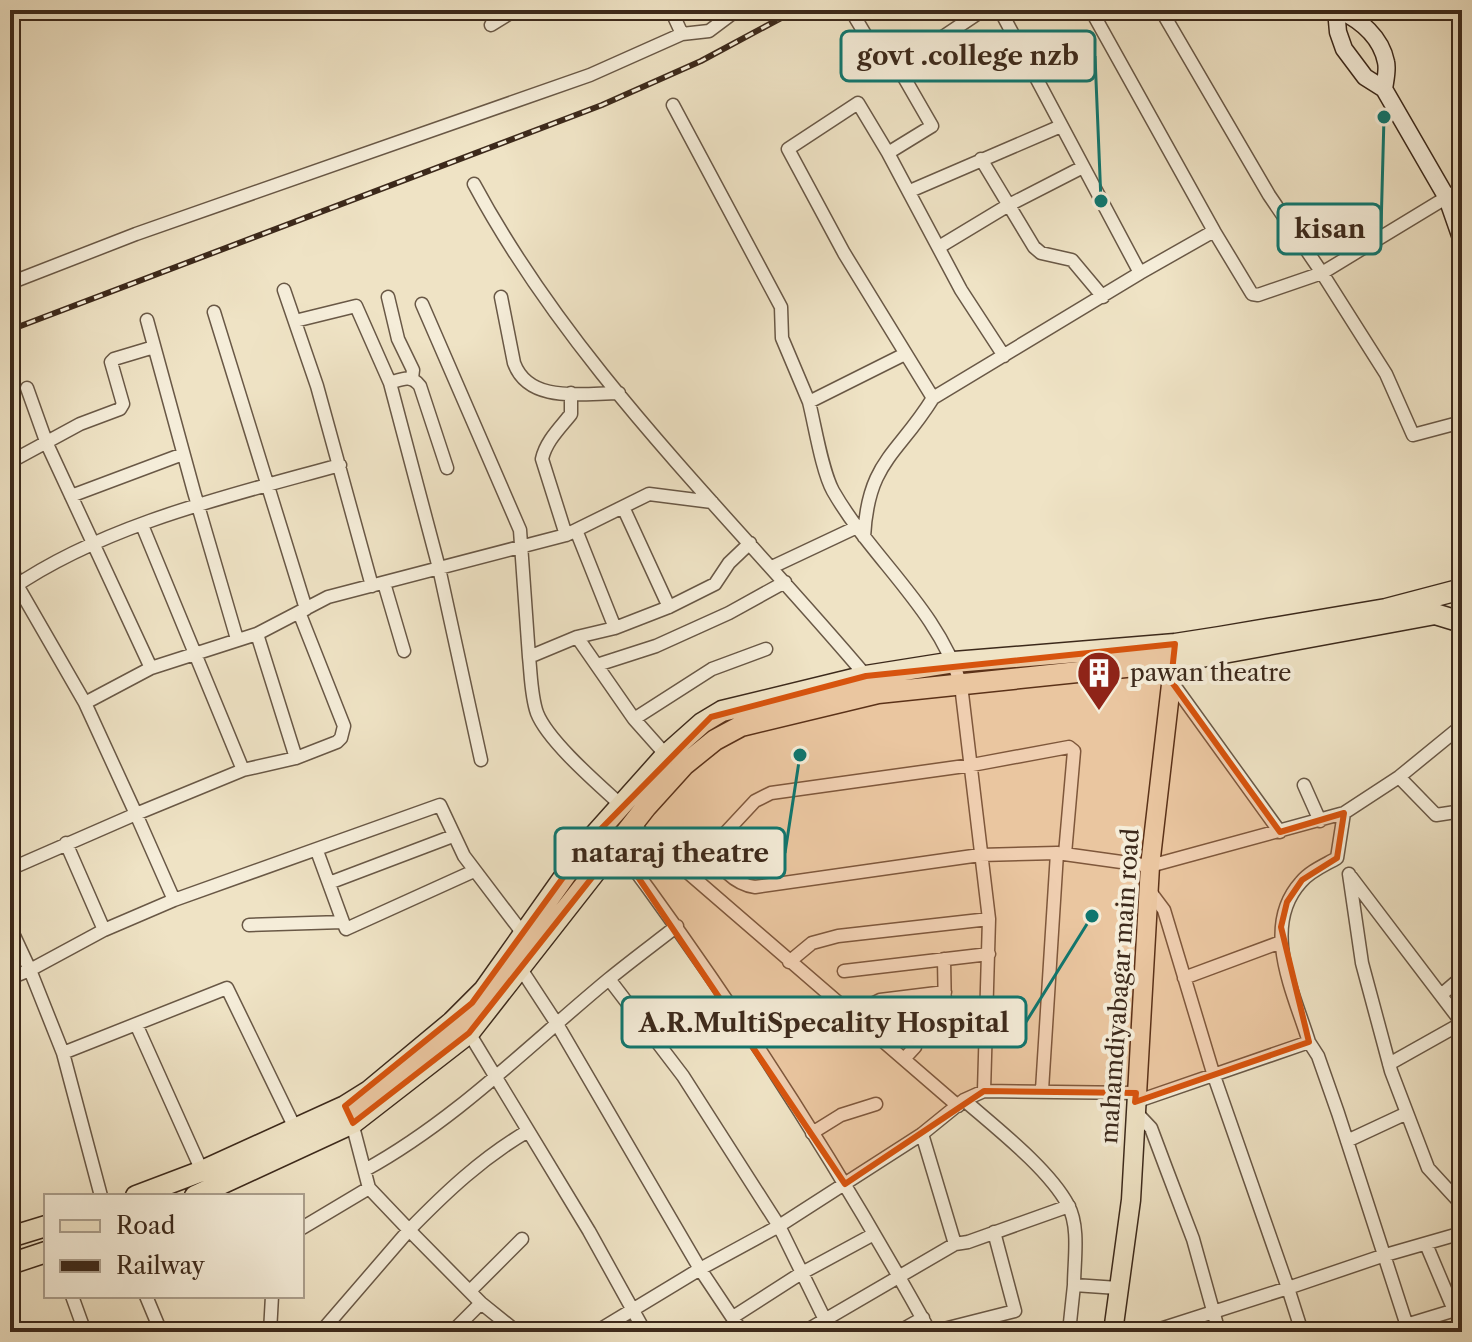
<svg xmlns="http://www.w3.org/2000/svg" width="1472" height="1342" font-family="'Libre Caslon Text',serif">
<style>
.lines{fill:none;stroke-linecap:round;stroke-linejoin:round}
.minor-casing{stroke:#695846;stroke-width:15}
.secondary-casing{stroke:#3c291b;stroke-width:19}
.primary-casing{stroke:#3c291b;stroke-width:21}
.trunk-casing{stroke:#3c291b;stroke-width:23}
.minor{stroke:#f5edd9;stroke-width:12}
.secondary{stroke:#f5edd9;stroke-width:16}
.primary{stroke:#efe3c5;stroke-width:18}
.trunk{stroke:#efe3c5;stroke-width:20}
.rail-casing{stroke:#3c291b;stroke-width:6}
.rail{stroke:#f5edd9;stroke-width:3;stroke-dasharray:9;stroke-linecap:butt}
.marked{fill:#d7540e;fill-opacity:0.2;stroke:#d7540e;stroke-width:6;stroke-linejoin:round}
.labels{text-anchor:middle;stroke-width:8;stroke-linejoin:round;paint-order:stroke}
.poi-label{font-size:24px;fill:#3c291b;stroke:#f5edd9;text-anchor:start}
.street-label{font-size:24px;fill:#3c291b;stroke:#f5edd9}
.leader{fill:none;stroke:#0f766e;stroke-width:3}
.callout-dot{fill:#0f766e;stroke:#f5edd9;stroke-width:3}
.callout{fill:#f5edd9;stroke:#0f766e;stroke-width:3}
.callout-label{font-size:26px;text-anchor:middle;font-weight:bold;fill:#3c291b}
</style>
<rect width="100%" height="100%" fill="#efe3c5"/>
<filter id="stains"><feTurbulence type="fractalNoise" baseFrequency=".0025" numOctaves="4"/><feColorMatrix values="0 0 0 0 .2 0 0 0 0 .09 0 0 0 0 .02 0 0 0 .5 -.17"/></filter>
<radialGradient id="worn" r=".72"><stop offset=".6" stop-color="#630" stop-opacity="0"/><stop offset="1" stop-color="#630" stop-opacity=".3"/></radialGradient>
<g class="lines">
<g class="minor-casing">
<path id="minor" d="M671 10 682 34
M983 10 898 67 932 126 888 153 858 103 788 149 844 253 933 398 1140 273
M1000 10 1140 273 1214 231 1252 294 1258 295 1322 273 1386 374 1413 435 1462 422
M1091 10 1214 231
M1161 10 1269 195 1322 273 1462 188
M852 12C865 33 874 56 898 67
M491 25 515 10
M673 105 781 307 782 338 809 402
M888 153 961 290 1004 356
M981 159 1034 247 1041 253 1072 260 1103 297
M474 184C574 370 731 516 866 676
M910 191 1061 126
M939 247 1007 206 1081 168
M10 283 136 234 590 75 682 34 709 31 737 10
M284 290 317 386 372 586
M388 297 398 339 413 370 412 378
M501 297 514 363C529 404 583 393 619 393
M422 304 520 530 529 657
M214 312 306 609
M147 320 194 492 237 639
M295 321 356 306 390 383 439 568 481 760
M905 354 809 402C815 426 822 471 833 491 872 559 938 609 961 685L989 919 984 1091
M390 383C402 379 411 374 420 386L447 468
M27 388 47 444 151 668
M10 462 80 424 120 409 123 404 111 362 114 359 154 347
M71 496 183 454
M623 507 669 607
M142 525 243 770
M576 530 615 628
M566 535 542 459C546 441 560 428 571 414V393
M864 537C868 461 897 456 933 398
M10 559 17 585 85 703 151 668 257 634 328 597 566 535 649 494 712 502
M772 567 857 527
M384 583 404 651
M11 589C105 524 232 495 340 465
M257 634 296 758
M577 637 634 719
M597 665 656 646 729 613 785 582
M1171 681 1280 832
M85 703 136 814 243 770 296 758 337 742 341 738 344 726 299 612
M666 755 634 719 712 669 766 649
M1399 777 1436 815 1462 811
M1304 785 1320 821
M621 805C598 784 548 741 537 713 531 696 531 675 529 657L577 637 615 628 669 607 715 584 729 563 750 543
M634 826 958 1106
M66 843 104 930
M617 846C732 1000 837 1164 930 1332
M317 851 343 922
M1065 854 1074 751 1069 747 972 765 771 793 755 801 714 845C712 865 737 885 755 887L980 855 1057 853 1150 866 1344 813 1399 777 1459 728 1462 723
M10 869 136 814 174 900 104 930 30 970 63 1053 101 1196
M1349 874 1362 963 1391 1071 1428 1168 1462 1205
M1351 877 1462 1023
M329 883 453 836
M1149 890 1164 910 1214 1076 1288 1288 1151 1332
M174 900 440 805 464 856 524 935
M249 925 343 922 346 929 474 871
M10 927 30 970 10 978
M789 962 812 943 838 936 989 919
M521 969 557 1024 700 1269 742 1332
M844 971 989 954
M1184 978 1281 942
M609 979 683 1076 779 1226 831 1332
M1441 995 1462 977
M858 1020 870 1005 880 1000 945 992
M136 1024 202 1171
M469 1033 589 1231 645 1332
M1309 1042 1318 1056 1338 1113 1409 1332
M63 1053 227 988 296 1130
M904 1059 915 1047 912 1039 914 1037 939 1022 945 1015 944 959
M1389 1064 1462 1023
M1042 1090 1057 853
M964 1100C995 1127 1049 1169 1068 1205 1080 1227 1074 1261 1074 1285L1118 1288
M1135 1102 1309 1042C1294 993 1260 927 1301 882 1310 871 1325 865 1337 858L1344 813
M1134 1110 1151 1128 1166 1168 1193 1239 1219 1332
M812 1133 841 1115 876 1104
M922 1134 955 1244
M1347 1141 1407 1113
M365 1170C456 1120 529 1045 609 979 631 961 654 944 677 926
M302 1228 369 1188
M470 1291 522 1239
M72 1296 85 1332
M146 1296 161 1332
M733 1317 800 1274 874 1234
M1406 1325 1452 1311 1453 1308 1426 1244
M28 1332 31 1331
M270 1332 272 1296
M321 1332 409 1230 369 1188 351 1119
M452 1332 481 1303
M517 1332 481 1303 409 1230C446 1192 482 1158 528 1131
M596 1332 700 1269 779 1226 922 1134 964 1100 984 1091 1136 1093
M804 1332 955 1244 968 1242 1069 1206
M898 1332 923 1318
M932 1332 1015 1311 994 1232
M1069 1332 1074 1285
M1302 1332 1288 1288 1382 1256 1462 1233"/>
</g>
<g class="secondary-casing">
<path id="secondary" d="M1336 10 1338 32 1344 49 1365 77 1384 89 1447 198 1462 241
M1339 10C1360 20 1381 37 1386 62 1388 70 1385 81 1384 89"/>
</g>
<g class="primary-casing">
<path id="primary" d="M1113 1332 1131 1200 1150 866 1175 650"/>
</g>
<g class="trunk-casing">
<path id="trunk" d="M136 1196 202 1171 345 1106 369 1091 452 1022 484 990 591 839 666 755 702 723 722 711 866 676 954 662 1175 644 1220 637 1386 609 1462 589
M195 1196 353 1123 469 1033 646 807 684 765 715 740 741 726 878 693 1174 662 1435 614 1458 621
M10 1237 46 1226
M10 1264 46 1252"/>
</g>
<use href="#minor" class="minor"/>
<use href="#secondary" class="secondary"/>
<use href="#primary" class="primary"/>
<use href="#trunk" class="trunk"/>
<g class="rail-casing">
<path id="rail" d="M10 330 602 105 701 61 796 10"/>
</g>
<use href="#rail" class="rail"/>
</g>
<path class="marked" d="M1175 644 1171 681 1280 832 1344 813 1337 858 1302 880 1287 902 1281 927 1309 1042 1135 1102 1136 1093 984 1091 845 1184 617 846 469 1033 353 1123 345 1106 472 1003 591 839 711 717 866 676Z"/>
<defs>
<g id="building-pin" transform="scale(2.3)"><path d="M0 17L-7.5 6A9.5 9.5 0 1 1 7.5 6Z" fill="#8f2418" stroke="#f5edd9"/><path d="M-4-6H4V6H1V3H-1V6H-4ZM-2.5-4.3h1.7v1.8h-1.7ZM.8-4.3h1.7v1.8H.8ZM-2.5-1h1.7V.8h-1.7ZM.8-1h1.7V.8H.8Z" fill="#fff"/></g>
</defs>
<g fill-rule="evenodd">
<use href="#building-pin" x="1099" y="673"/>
</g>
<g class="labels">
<g class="poi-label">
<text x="1130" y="681">pawan theatre</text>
</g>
<g class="street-label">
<text transform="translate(1120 986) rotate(-86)" y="8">mahamdiyabagar main road</text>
</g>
</g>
<path class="leader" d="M1101 201L1095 56M1384 117L1381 229M800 755L785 853M1092 916L1026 1022"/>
<g class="callout-dot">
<circle cx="1101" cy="201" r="8"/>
<circle cx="1384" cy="117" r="8"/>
<circle cx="800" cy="755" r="8"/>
<circle cx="1092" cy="916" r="8"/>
</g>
<g class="callout">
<rect x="841" y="31" width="254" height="50" rx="8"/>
<rect x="1278" y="204" width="103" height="50" rx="8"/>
<rect x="555" y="828" width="230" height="50" rx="8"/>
<rect x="622" y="997" width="404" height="50" rx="8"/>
</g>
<g class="callout-label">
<text x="968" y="65">govt .college nzb</text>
<text x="1330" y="238">kisan</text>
<text x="670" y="862">nataraj theatre</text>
<text x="824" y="1032">A.R.MultiSpecality Hospital</text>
</g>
<rect width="1472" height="1342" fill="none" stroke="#efe3c5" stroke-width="40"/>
<rect x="12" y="12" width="1448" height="1318" fill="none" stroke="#3c291b" stroke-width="4"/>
<rect x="20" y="20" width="1432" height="1302" fill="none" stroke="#3c291b" stroke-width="2"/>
<rect x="44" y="1194" width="260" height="104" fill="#f5edd9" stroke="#ab9f8d" stroke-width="2"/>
<rect x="60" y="1220" width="40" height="12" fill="#efe3c5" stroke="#ab9f8d" stroke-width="2"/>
<text x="116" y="1234" font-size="24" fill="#3c291b">Road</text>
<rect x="60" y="1260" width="40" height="12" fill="#3c291b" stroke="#ab9f8d" stroke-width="2"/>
<text x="116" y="1274" font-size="24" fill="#3c291b">Railway</text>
<rect width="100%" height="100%" filter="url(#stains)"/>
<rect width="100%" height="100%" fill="url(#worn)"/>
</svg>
